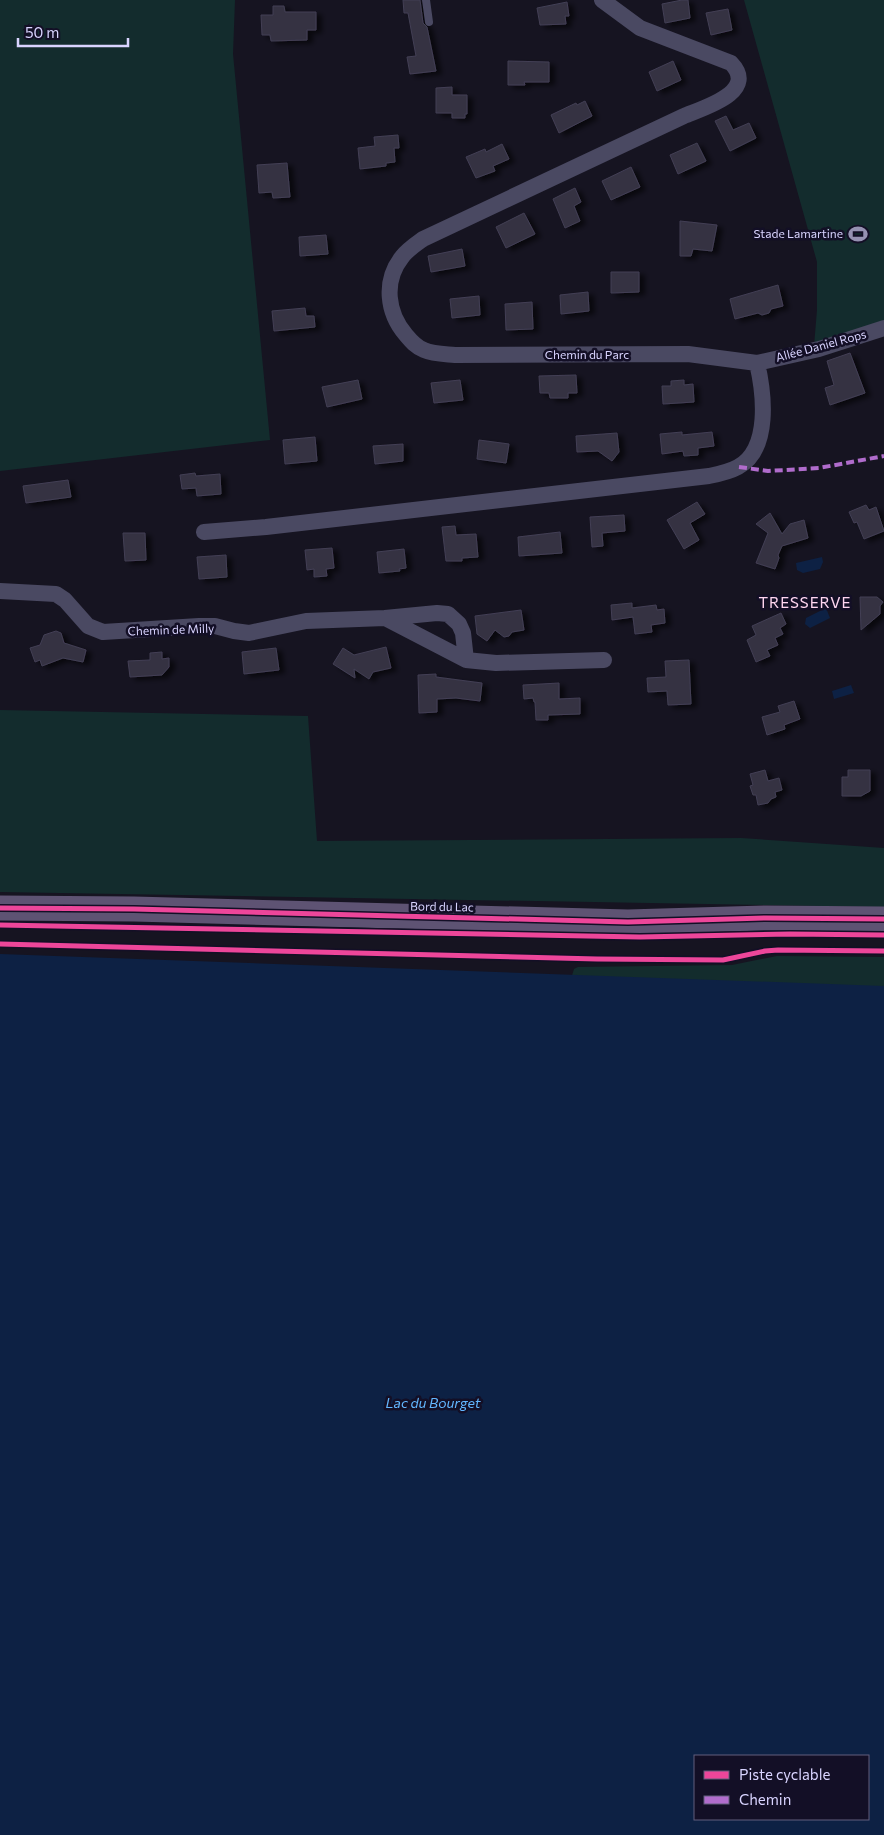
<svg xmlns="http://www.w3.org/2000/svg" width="884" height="1835" font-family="Commissioner,sans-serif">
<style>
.green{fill:#132c2d}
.water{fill:#0d2144;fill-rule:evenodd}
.building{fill:#343243;stroke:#433f54;filter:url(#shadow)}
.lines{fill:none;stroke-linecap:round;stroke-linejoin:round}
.lane{stroke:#4a4962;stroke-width:8}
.street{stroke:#4a4962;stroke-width:16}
.primary{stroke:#5e5373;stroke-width:25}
.quiet{stroke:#b06ccc;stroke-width:4;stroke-dasharray:8 4;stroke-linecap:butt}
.cycleway-casing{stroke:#130f26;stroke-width:8}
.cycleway{stroke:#ed469a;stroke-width:5}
.labels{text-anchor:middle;stroke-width:5;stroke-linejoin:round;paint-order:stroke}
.poi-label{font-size:12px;fill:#d9d4ff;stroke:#130f26;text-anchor:end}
.street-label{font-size:12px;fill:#d9d4ff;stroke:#130f26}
.water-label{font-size:14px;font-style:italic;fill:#62b6ff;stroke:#130f26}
.quarter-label{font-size:15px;letter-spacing:1px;fill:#ffd6f0;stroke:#130f26}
</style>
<defs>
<filter id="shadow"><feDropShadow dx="5.5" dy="3" stdDeviation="2.5" flood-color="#0009"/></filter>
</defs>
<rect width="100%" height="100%" fill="#161421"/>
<path class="green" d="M0 0H235L233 54 270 440 0 471Z
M744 0H884V323L814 346 817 310V262Z
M0 710 308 716 317 841 741 838 884 848V907L0 892Z
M777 956 884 957V1013L566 995 574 969 578 967 732 965Z"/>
<path class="water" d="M822 557 823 562 820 569 803 573 797 570 796 563Z
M826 608 830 618 810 628 805 624 806 618Z
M851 685 854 693 834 699 832 691Z
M0 954 884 986V1835H0ZM695 1756H868V1819H695Z"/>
<path class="building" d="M403 0H420L423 23 427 27 436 71 410 74 407 57 416 56 408 13H404Z
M682 0H688L690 18 665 23 662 4Z
M567 2 569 16H565L566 24 540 25 537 8Z
M273 6H284L285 12H316V30H307V40L271 41 270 35H262L261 15H273Z
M728 9 732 30 711 35 706 13Z
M508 61 549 62V82H524L525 85H508Z
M673 61 681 80 657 91 649 72Z
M452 87V95H467V114H465V118H452V113H436V88Z
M585 101 592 116 559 133 551 115 576 103 577 105Z
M726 116 733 130 749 123 756 138 730 151 715 121Z
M398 135 399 148H394L395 162 386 163V166L360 169 358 148 375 146 374 137Z
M697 143 706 161 678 174 670 155Z
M502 144 509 159 493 166 495 171 476 178 466 157 485 149 486 152Z
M287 163 290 197 273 198 272 192 259 193 257 165Z
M631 167 640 187 611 200 602 181Z
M575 188 581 202 574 206 580 221 565 228 553 199Z
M524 213 535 234 506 248 496 227Z
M680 221 717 225 712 251 693 249 691 256H680Z
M326 235 328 254 300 256 299 237Z
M462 249 465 266 431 272 428 256Z
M611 272H639V292L611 293Z
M778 285 783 306 771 309 769 313 762 315 758 313 735 319 730 299Z
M588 292 589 311 561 314 560 295Z
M479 296 480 315 452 318 450 299Z
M532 302 533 329 506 330 505 304Z
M305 308 306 316H314L315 327 274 331 272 311Z
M850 353 865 393 830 405 825 388 834 385 827 361Z
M576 375 577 393H568V398H550L549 393H540L539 376Z
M358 380 362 399 327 407 322 387Z
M460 380 463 400 434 403 431 383Z
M684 380V385L693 384 694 402 663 404 662 386H671V381Z
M682 432V435L712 432 714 446 698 448V455L684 456 683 451 662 454 660 434Z
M617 433 619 452 612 461 598 451 577 452 576 436Z
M315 437 317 461 285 464 283 440Z
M479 440 509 444 506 463 477 459Z
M403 444V461L375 464 373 446Z
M195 473 196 476 220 474 221 494 197 496 196 488 182 489 180 475Z
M68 480 71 497 26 503 23 486Z
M697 502 705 514 690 523 699 540 684 549 667 520Z
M866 505 869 510 876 507 884 531 864 539 857 522 854 523 849 512Z
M770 513 782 534 790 524 804 520 808 538 782 546 778 555 779 558 775 569 756 563 768 533 756 524Z
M624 515 625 531 602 533 603 546 592 547 590 517Z
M455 526 456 535 476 534 478 557 462 558V561H446L442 527Z
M560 532 562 553 519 556 518 537Z
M123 533H145L146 560 125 561Z
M332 548 334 568 326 569 327 576 314 577V569L307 570 305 550Z
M404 549 406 568 399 569 400 571 379 573 377 552Z
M226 555 227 577 199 579 197 557Z
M860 597H877L883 602 880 606V614L861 630Z
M632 603V608L656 605 657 610 664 609 665 623 651 625 652 632 635 634 633 617 612 620 611 605Z
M521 610 524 630 512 632 509 636 504 637 495 630 487 641 477 634 475 616Z
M781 613 786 624 780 628 783 634 775 638 778 645 767 650 770 656 756 662 747 640 756 635 752 626Z
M56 631 61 633 64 643 86 650 83 662 63 658 42 666 40 660 35 662 30 648 40 645 44 635Z
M386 647 391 668 373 672 369 679 354 669 355 678 333 664 343 648 354 655Z
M276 648 279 670 244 674 242 652Z
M162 652V659L169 658V667L162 675 130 677 128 661 150 660V653Z
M689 660 691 704 668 705 667 691 648 692 647 678 666 677 665 661Z
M436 674V677L482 683 480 701 456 698 437 699V712L419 713 418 675Z
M559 683V699L580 698V714L548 715V720H536L535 702H534L533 698 524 699 523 685Z
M794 701 800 719 784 725 785 729 767 735 762 717 780 712 778 706Z
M765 770 768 781 779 778 782 790 775 792 776 797 771 799 768 803 758 805 756 795H753L750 786 753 785 750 774Z
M848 770H870V791L861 796H842V777H848Z"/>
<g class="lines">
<path class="lane" d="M426 0 429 22"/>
<path class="street" d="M757 363 819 349 884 328
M204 532 266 527 709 476C719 474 729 472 738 467 771 449 764 393 757 363L688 354 455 355C445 354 433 354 424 350 416 347 411 341 406 335 387 313 383 281 402 257 407 250 416 244 423 239L684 116C703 108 759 92 731 63L640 28 602 0
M0 591 56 594 65 600 88 626 103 632 199 626H215L234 631 249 633 306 621 385 618 466 660 496 663 604 660
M385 618 437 613 448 614 459 624 463 633 466 660"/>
<path class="primary" d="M0 908 134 909 628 922 766 918 884 919"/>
<path class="quiet" d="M739 467 768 471 819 468 884 456"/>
<g class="cycleway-casing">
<path id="cycleway" d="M0 908 134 909 628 922 766 918 884 919
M0 925 640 937 790 934 884 935
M0 944 597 959 723 960 765 951 778 950 884 951"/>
</g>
<use href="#cycleway" class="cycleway"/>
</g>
<defs>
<g id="stadium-bare" transform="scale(1.5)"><path d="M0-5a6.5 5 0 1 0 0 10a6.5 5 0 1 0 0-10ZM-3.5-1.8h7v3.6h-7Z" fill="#9591b1" stroke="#130f26" stroke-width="2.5" paint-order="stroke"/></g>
</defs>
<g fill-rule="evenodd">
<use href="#stadium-bare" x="858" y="234"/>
</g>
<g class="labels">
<g class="poi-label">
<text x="843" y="238">Stade Lamartine</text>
</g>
<g class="street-label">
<text transform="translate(821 346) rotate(-15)" y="4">Allée Daniel Rops</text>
<text x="587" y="359">Chemin du Parc</text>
<text transform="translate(171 630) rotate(-2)" y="4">Chemin de Milly</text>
<text transform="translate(442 907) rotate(1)" y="4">Bord du Lac</text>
</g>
<g class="water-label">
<text x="433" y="1408">Lac du Bourget</text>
</g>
<g class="quarter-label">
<text x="805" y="608">TRESSERVE</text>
</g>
</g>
<rect x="694" y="1755" width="175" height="65" fill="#130f26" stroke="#625e7d"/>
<rect x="704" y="1771" width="25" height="8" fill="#ed469a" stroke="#625e7d"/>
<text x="739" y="1780" font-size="15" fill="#d9d4ff">Piste cyclable</text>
<rect x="704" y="1796" width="25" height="8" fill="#b06ccc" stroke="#625e7d"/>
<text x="739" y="1805" font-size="15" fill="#d9d4ff">Chemin</text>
<path d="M18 38v8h110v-8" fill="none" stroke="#d9d4ff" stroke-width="2.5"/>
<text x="25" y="38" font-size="15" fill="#d9d4ff" stroke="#130f26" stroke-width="4" paint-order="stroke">50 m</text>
</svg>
